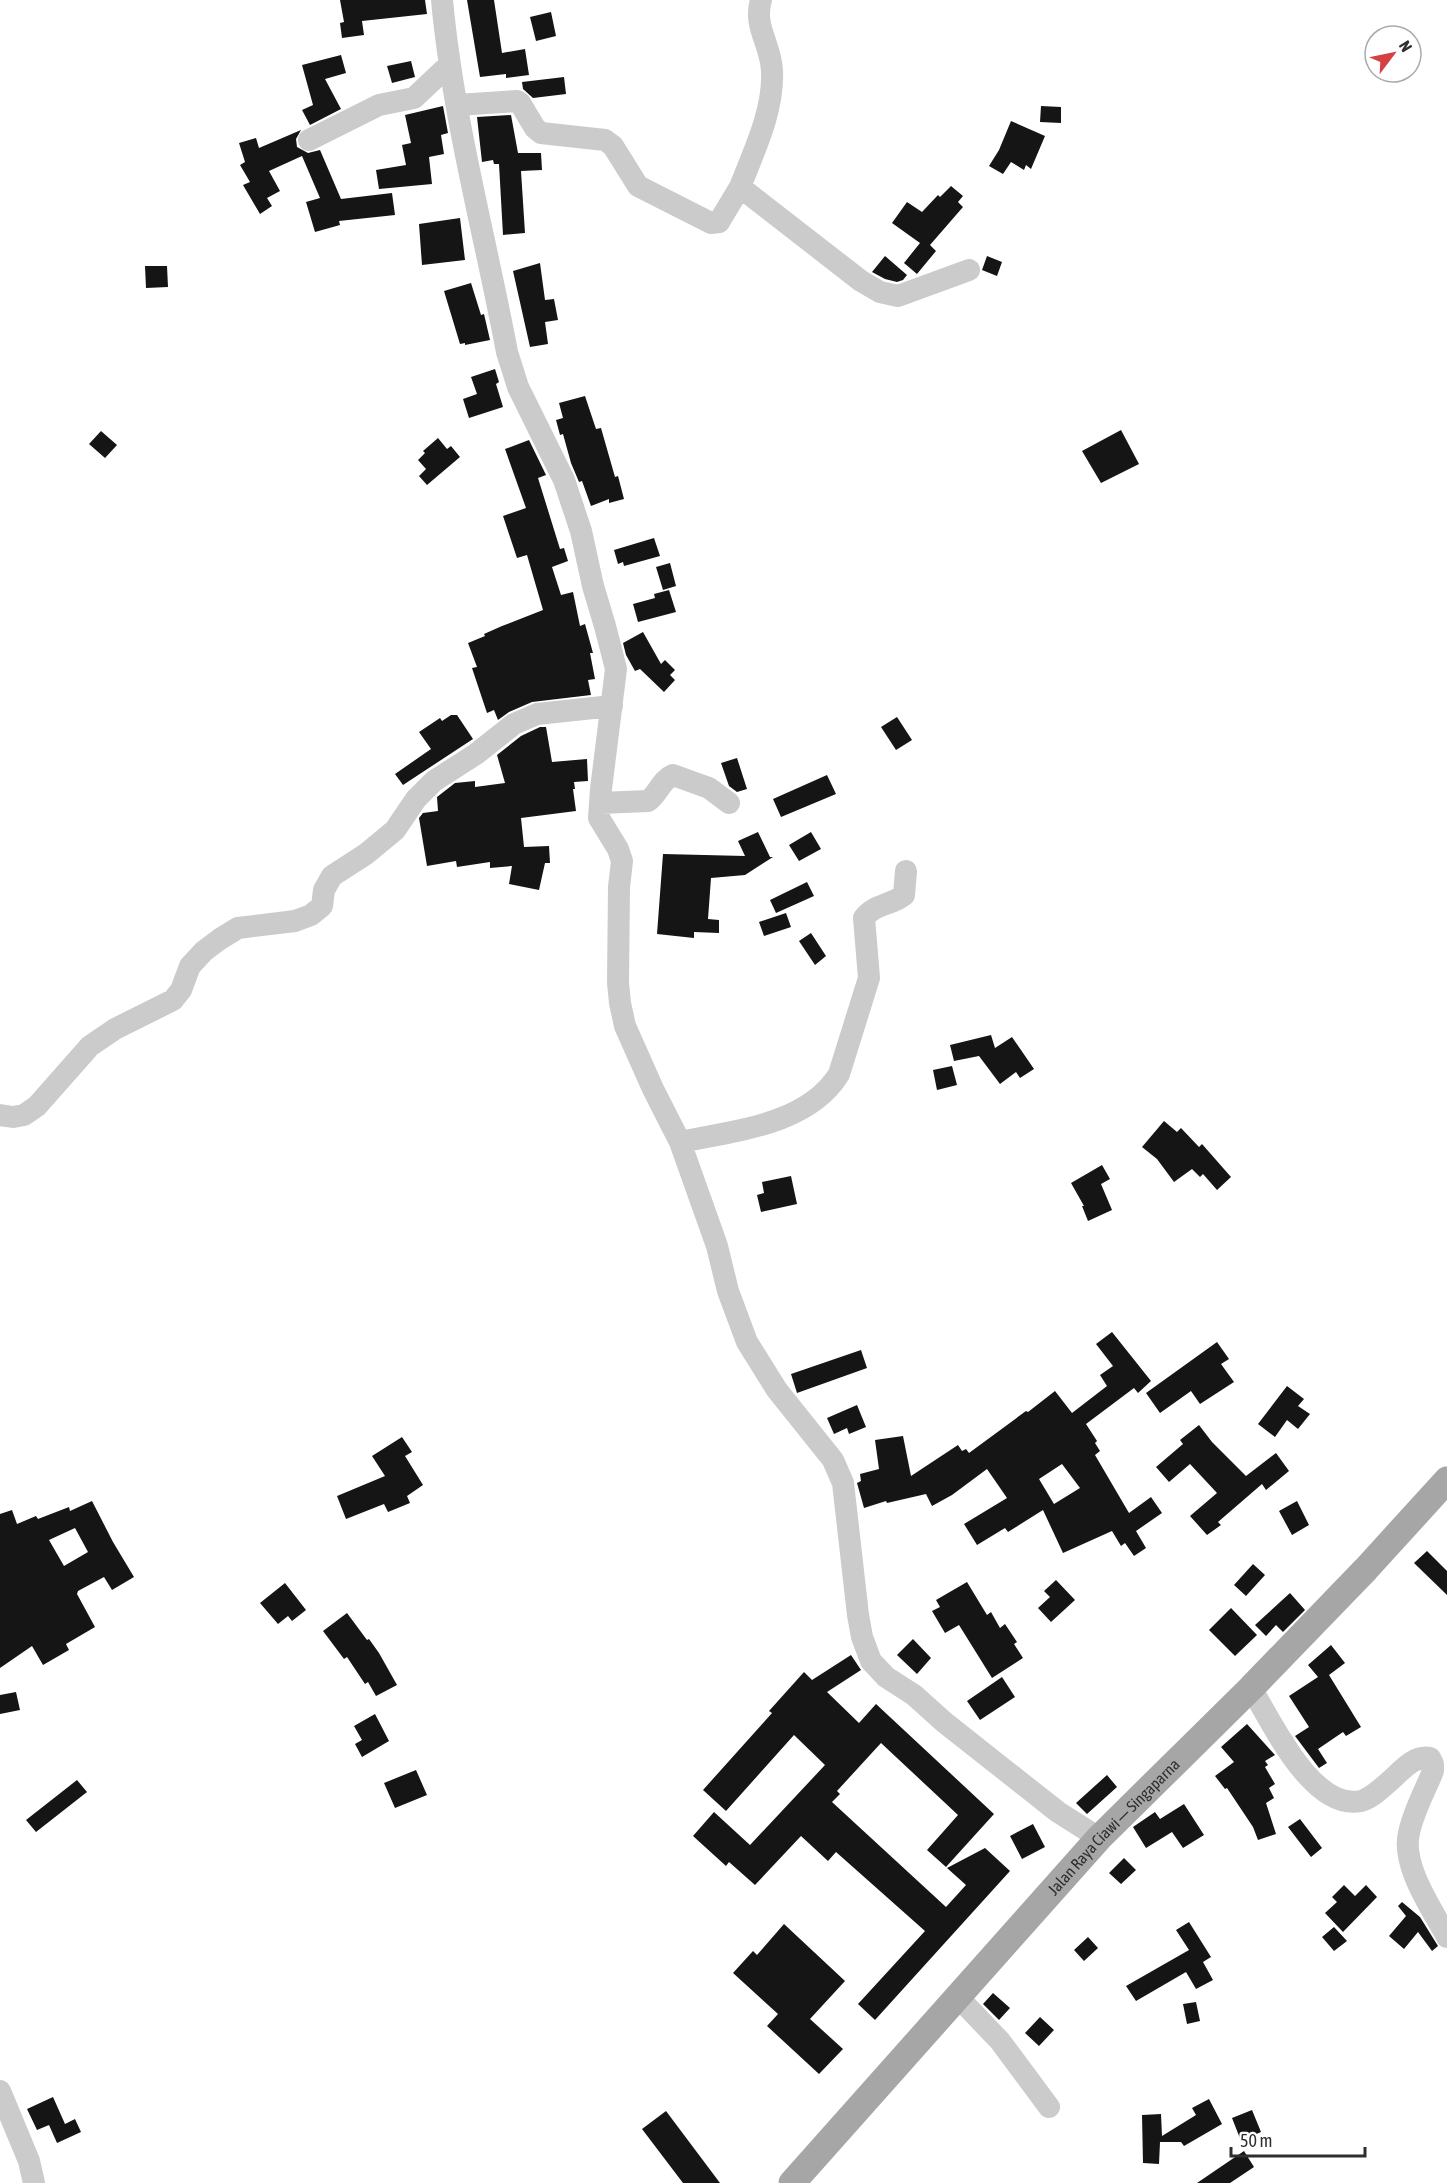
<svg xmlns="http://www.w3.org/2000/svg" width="1447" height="2183" font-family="'Asap Condensed',sans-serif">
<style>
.building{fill:#151515;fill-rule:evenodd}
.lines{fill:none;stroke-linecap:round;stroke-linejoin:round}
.minor{stroke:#cbcbcb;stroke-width:22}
.major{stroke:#a6a6a6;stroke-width:27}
.labels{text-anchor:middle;stroke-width:6;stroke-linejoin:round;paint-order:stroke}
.street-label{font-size:16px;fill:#2e2e2e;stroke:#fff}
</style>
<rect width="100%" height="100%" fill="#fff"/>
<path class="building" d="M340 0H425L427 14 362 21 364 35 342 38 340 23 344 22Z
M467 0H494L502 53 525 49 529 75 506 78V74L480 77Z
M551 12 556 36 536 41 530 17Z
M341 55 346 73 325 79 341 109 310 125 302 110 313 105 302 65Z
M411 61 415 77 392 83 387 66Z
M564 77 566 94 533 98 523 89 522 82Z
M443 106 448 133 441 135 444 154 429 157 432 184 379 189 376 170 406 165 402 145 411 143 405 115Z
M1041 106 1061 107V123L1040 122Z
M511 115 518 153H541L542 170 521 171 525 233 503 235 499 164H494L493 160 482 162 477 117Z
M1011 121 1045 136 1031 169 1026 165 1024 170 1011 162 1003 174 989 166 999 150Z
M301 130 296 139 297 147 308 153 320 150 341 199 392 193 395 215 339 221 340 225 315 232 306 202 320 198 302 156 269 171 280 191 267 198 272 206 260 214 243 185 250 182 240 165 245 162 239 143 256 138 259 148Z
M951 186 963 196 958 202 963 207 930 245 936 251 917 274 904 263 920 243 892 223 907 202 922 212 938 195 940 197Z
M460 218 465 260 422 265 419 224Z
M885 256 907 275 903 280 897 282 885 279 872 272Z
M987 256 1002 262 997 276 982 270Z
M540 263 545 300 554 299 558 320 545 322 548 344 530 347 513 271Z
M145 266H167L168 287 146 288Z
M471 283 481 315 484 314 490 340 465 345V343L460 344 444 291Z
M495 369 499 382 496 384 503 407 469 418 463 399 477 394 471 377Z
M585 396 596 429 601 428 615 477 618 476 624 499 609 503V499L591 506 582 481 579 482 571 463 563 434 560 435 556 420 563 418 559 403Z
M1121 430 1139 464 1101 483 1082 451Z
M101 431 117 445 105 458 89 444Z
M438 438 447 449 451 446 460 457 427 485 419 476 426 469 418 460 425 453 423 451Z
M529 440 546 475 538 478 560 549 564 548 568 561 552 567 561 595 573 592 580 626 585 624 593 653H590L595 679 588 680 591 695 532 702 509 712 498 720 494 710 487 713 472 668 477 667 468 643 485 636 484 634 502 626 543 610 527 555 517 558 503 516 526 508 505 449Z
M654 538 660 556 624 566 623 562 618 564 614 550Z
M670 563 676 586 663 590 656 567Z
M669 590 676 612 638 622 633 604 655 598 654 594Z
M643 632 661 664 665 660 675 670 670 675 675 680 664 692 640 669 635 671 626 655 623 643Z
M451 715H457L473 739 403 785 395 774 431 749 419 732 440 718 442 721Z
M897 717 912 740 896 750 881 727Z
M540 727H546L552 762 587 759 588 781 574 782 575 789H573L576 811 521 818 524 847 549 846 550 863H545L539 890 509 884 512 866 490 868V862L457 867 456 861 427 866 419 818 423 813 438 811 437 797 455 783 475 781V787L505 783 497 755 521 736Z
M737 758 747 789 737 792 729 786 721 763Z
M827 775 836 794 781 817 773 799Z
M758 832 770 857H773L745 875 711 878 708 919 719 920V933L694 932V938L657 934 663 854 745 856 738 841Z
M811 832 821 849 799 861 789 845Z
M807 882 814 896 776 913 770 900Z
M786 913 791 927 764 936 759 922Z
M811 933 826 956 815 965 799 941Z
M991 1035 995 1048 1012 1037 1034 1069 1020 1078 1016 1072 1000 1084 979 1056 954 1061 950 1045Z
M952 1066 957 1085 937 1090 933 1070Z
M1164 1121 1177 1132 1181 1128 1199 1147 1202 1144 1231 1177 1217 1190 1203 1174 1200 1177 1192 1169 1174 1182 1157 1159 1142 1147Z
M1102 1165 1110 1179 1101 1184 1112 1210 1088 1221 1082 1206H1084L1071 1183Z
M791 1176 797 1204 761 1212 757 1195 764 1193 762 1182Z
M1112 1332 1151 1381 1138 1393 1134 1388 1086 1424 1097 1441 1095 1443 1100 1451 1095 1455 1129 1513 1151 1497 1162 1513 1136 1531 1146 1548 1134 1556 1125 1543 1121 1546 1112 1531 1063 1553 1043 1510 1008 1532 1005 1528 977 1545 964 1524 1007 1498 987 1469 952 1495 932 1506 926 1494 887 1503 886 1501 864 1508 857 1483 861 1481 860 1474 879 1469 875 1440 903 1436 911 1476 958 1445 962 1451 966 1449 969 1453 1026 1411 1028 1412 1055 1391 1072 1413 1107 1386 1100 1375 1113 1366 1096 1344ZM1062 1464 1080 1488 1054 1504 1039 1479Z
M1217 1342 1229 1359 1221 1364 1234 1382 1200 1404 1191 1391 1160 1413 1146 1393Z
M861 1350 867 1368 797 1393 791 1374Z
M1287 1386 1304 1399 1298 1406 1310 1414 1298 1429 1287 1420 1275 1437 1258 1424Z
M857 1405 866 1427 849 1434 847 1428 834 1434 827 1418Z
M1199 1425 1212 1442 1246 1476 1276 1453 1289 1471 1266 1490 1262 1484 1218 1522 1221 1525 1207 1535 1190 1516 1217 1493 1190 1464 1169 1482 1156 1467 1183 1444 1180 1440Z
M402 1437 412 1452 405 1456 423 1485 407 1496 410 1503 388 1512 384 1504 346 1519 337 1496 385 1476 372 1456Z
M92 1501 113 1542 134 1577 112 1590 104 1577 78 1591 77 1594 95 1627 66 1644 69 1650 43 1665 32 1646 0 1668V1514L12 1510 17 1524 36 1516 38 1519 69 1507 70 1511ZM75 1528 88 1552 64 1566 49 1540Z
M1297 1501 1309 1525 1292 1535 1279 1511Z
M1427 1551 1447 1571V1595L1414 1563Z
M1253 1564 1265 1575 1246 1596 1234 1585Z
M1056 1580 1075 1600 1051 1622 1038 1608 1050 1597 1044 1591Z
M967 1582 987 1615 991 1612 1000 1628 1005 1624 1017 1642 1014 1644 1023 1658 992 1678 959 1625 945 1633 932 1611 940 1607 936 1600Z
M285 1583 306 1610 292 1621 288 1616 278 1624 260 1603Z
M1290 1593 1305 1610 1283 1632 1276 1625 1266 1636 1255 1625Z
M1231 1608 1257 1635 1235 1656 1209 1630Z
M347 1613 367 1640 369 1639 379 1653 397 1685 376 1696 368 1682 365 1684 347 1657 344 1659 323 1631Z
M913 1639 931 1658 917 1674 897 1655Z
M1331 1645 1345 1663 1329 1675 1361 1727 1346 1736 1343 1732 1318 1749 1327 1763 1319 1768 1295 1736 1309 1727 1289 1696 1318 1677 1308 1665Z
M851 1655 861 1670 827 1692 859 1723 876 1704 994 1814 946 1867 927 1850 958 1815 881 1743 837 1791 840 1794 832 1802 946 1907 966 1885 947 1868 985 1848 1010 1871 875 2020 858 2004 925 1931 836 1852 828 1861 801 1836 755 1885 729 1862 726 1866 693 1836 714 1812 750 1845 825 1765 794 1735 726 1811 703 1790 772 1713 769 1711 804 1672 812 1680Z
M1002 1677 1015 1697 980 1720 967 1701Z
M16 1692 20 1710 0 1714V1695Z
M375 1714 389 1741 362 1757 355 1744 362 1740 354 1726Z
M1247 1724 1275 1755 1265 1761 1268 1765 1265 1767 1275 1784 1269 1788 1274 1798 1266 1803 1276 1834 1258 1840 1253 1827 1227 1788 1225 1789 1215 1776 1234 1762 1221 1747Z
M416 1770 427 1795 395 1808 384 1783Z
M1107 1775 1117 1787 1087 1814 1076 1803Z
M77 1780 87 1792 36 1832 26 1820Z
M1184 1804 1204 1835 1183 1848 1172 1832 1146 1848 1133 1827 1155 1812 1160 1819Z
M1300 1819 1322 1848 1311 1857 1288 1827Z
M1033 1824 1045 1847 1022 1859 1010 1836Z
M1124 1858 1136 1870 1121 1884 1109 1873Z
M1344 1885 1355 1896 1366 1885 1377 1897 1343 1932 1325 1913 1337 1902 1332 1897Z
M1402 1902 1420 1917 1438 1946 1432 1951 1418 1932 1404 1949 1389 1936 1406 1916 1398 1906Z
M1189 1922 1211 1957 1203 1962 1213 1980 1196 1989 1186 1972 1136 2001 1126 1986 1189 1950 1176 1930Z
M784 1924 845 1981 810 2019 843 2049 819 2074 767 2026 778 2014 733 1973 753 1951 757 1955Z
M1334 1927 1347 1941 1334 1951 1322 1937Z
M1088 1937 1098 1948 1084 1961 1074 1950Z
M993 1993 1010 2008 999 2020 983 2004Z
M1196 2002 1200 2021 1187 2024 1183 2004Z
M1040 2017 1054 2030 1039 2046 1025 2033Z
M53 2097 65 2124 75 2119 81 2132 57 2143 49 2125 37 2130 27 2109Z
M1209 2099 1222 2124 1184 2146 1181 2142H1160L1159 2164 1143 2163 1142 2115 1161 2114 1162 2136 1196 2115 1192 2108Z
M1252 2110 1261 2132 1241 2141 1232 2118Z
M666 2111 720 2183H683L642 2129Z
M1244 2151 1254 2167 1230 2183H1197Z"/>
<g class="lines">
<path class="minor" d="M442 0C453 119 485 235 507 352L518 387 564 480 581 531 593 586 605 626 616 669 601 789 599 818 618 849 622 861 619 887 618 983 620 1003 625 1026 653 1089 680 1142 717 1246 728 1291 747 1342 777 1390 833 1460 843 1483 858 1615 862 1637 871 1661 886 1677 914 1695 944 1722 1058 1812 1099 1838
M457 105 517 101 520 103 535 128 541 133 605 140 613 146 638 186 711 223 719 222 740 187 861 281 880 292 898 296 969 270
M309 140 379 105 414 98 450 64
M740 187C754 151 774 110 772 71 771 44 753 27 761 0
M600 803 648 801C658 794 661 780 673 775L709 788 729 803
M0 1115 13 1117 24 1115 37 1106 90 1046 115 1029 173 1000 181 990 190 966 204 951 220 939 238 928 295 921 311 915 322 906 324 890 332 876 366 854 395 830 416 799 434 781 476 754 514 724 537 714 612 706
M680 1142C733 1131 808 1125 839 1074L869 978 864 918C874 904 892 905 904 895L906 871
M1251 1688C1272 1722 1312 1811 1361 1801 1372 1798 1383 1787 1391 1780 1402 1770 1414 1755 1430 1758L1433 1764V1771C1425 1791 1413 1812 1409 1833 1401 1865 1432 1909 1447 1937
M958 1997 1000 2041 1049 2107
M0 2091 29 2161 34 2183"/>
<path class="major" id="s1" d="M792 2183 1099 1838 1251 1688 1366 1569 1447 1480"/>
</g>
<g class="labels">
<g class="street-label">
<text dy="6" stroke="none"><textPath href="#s1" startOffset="480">Jalan Raya Ciawi — Singaparna</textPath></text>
</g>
</g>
<g transform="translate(1393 54) rotate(58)"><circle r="28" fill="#ffffff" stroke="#ababab" stroke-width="1.5"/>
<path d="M0-4.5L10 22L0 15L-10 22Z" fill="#d54042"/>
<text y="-9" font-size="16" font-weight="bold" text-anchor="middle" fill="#2e2e2e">N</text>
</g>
<path d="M1231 2147v9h134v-9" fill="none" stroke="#2e2e2e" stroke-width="3"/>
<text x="1240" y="2147" font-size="18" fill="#2e2e2e" stroke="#ffffff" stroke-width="4.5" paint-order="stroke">50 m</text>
</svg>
